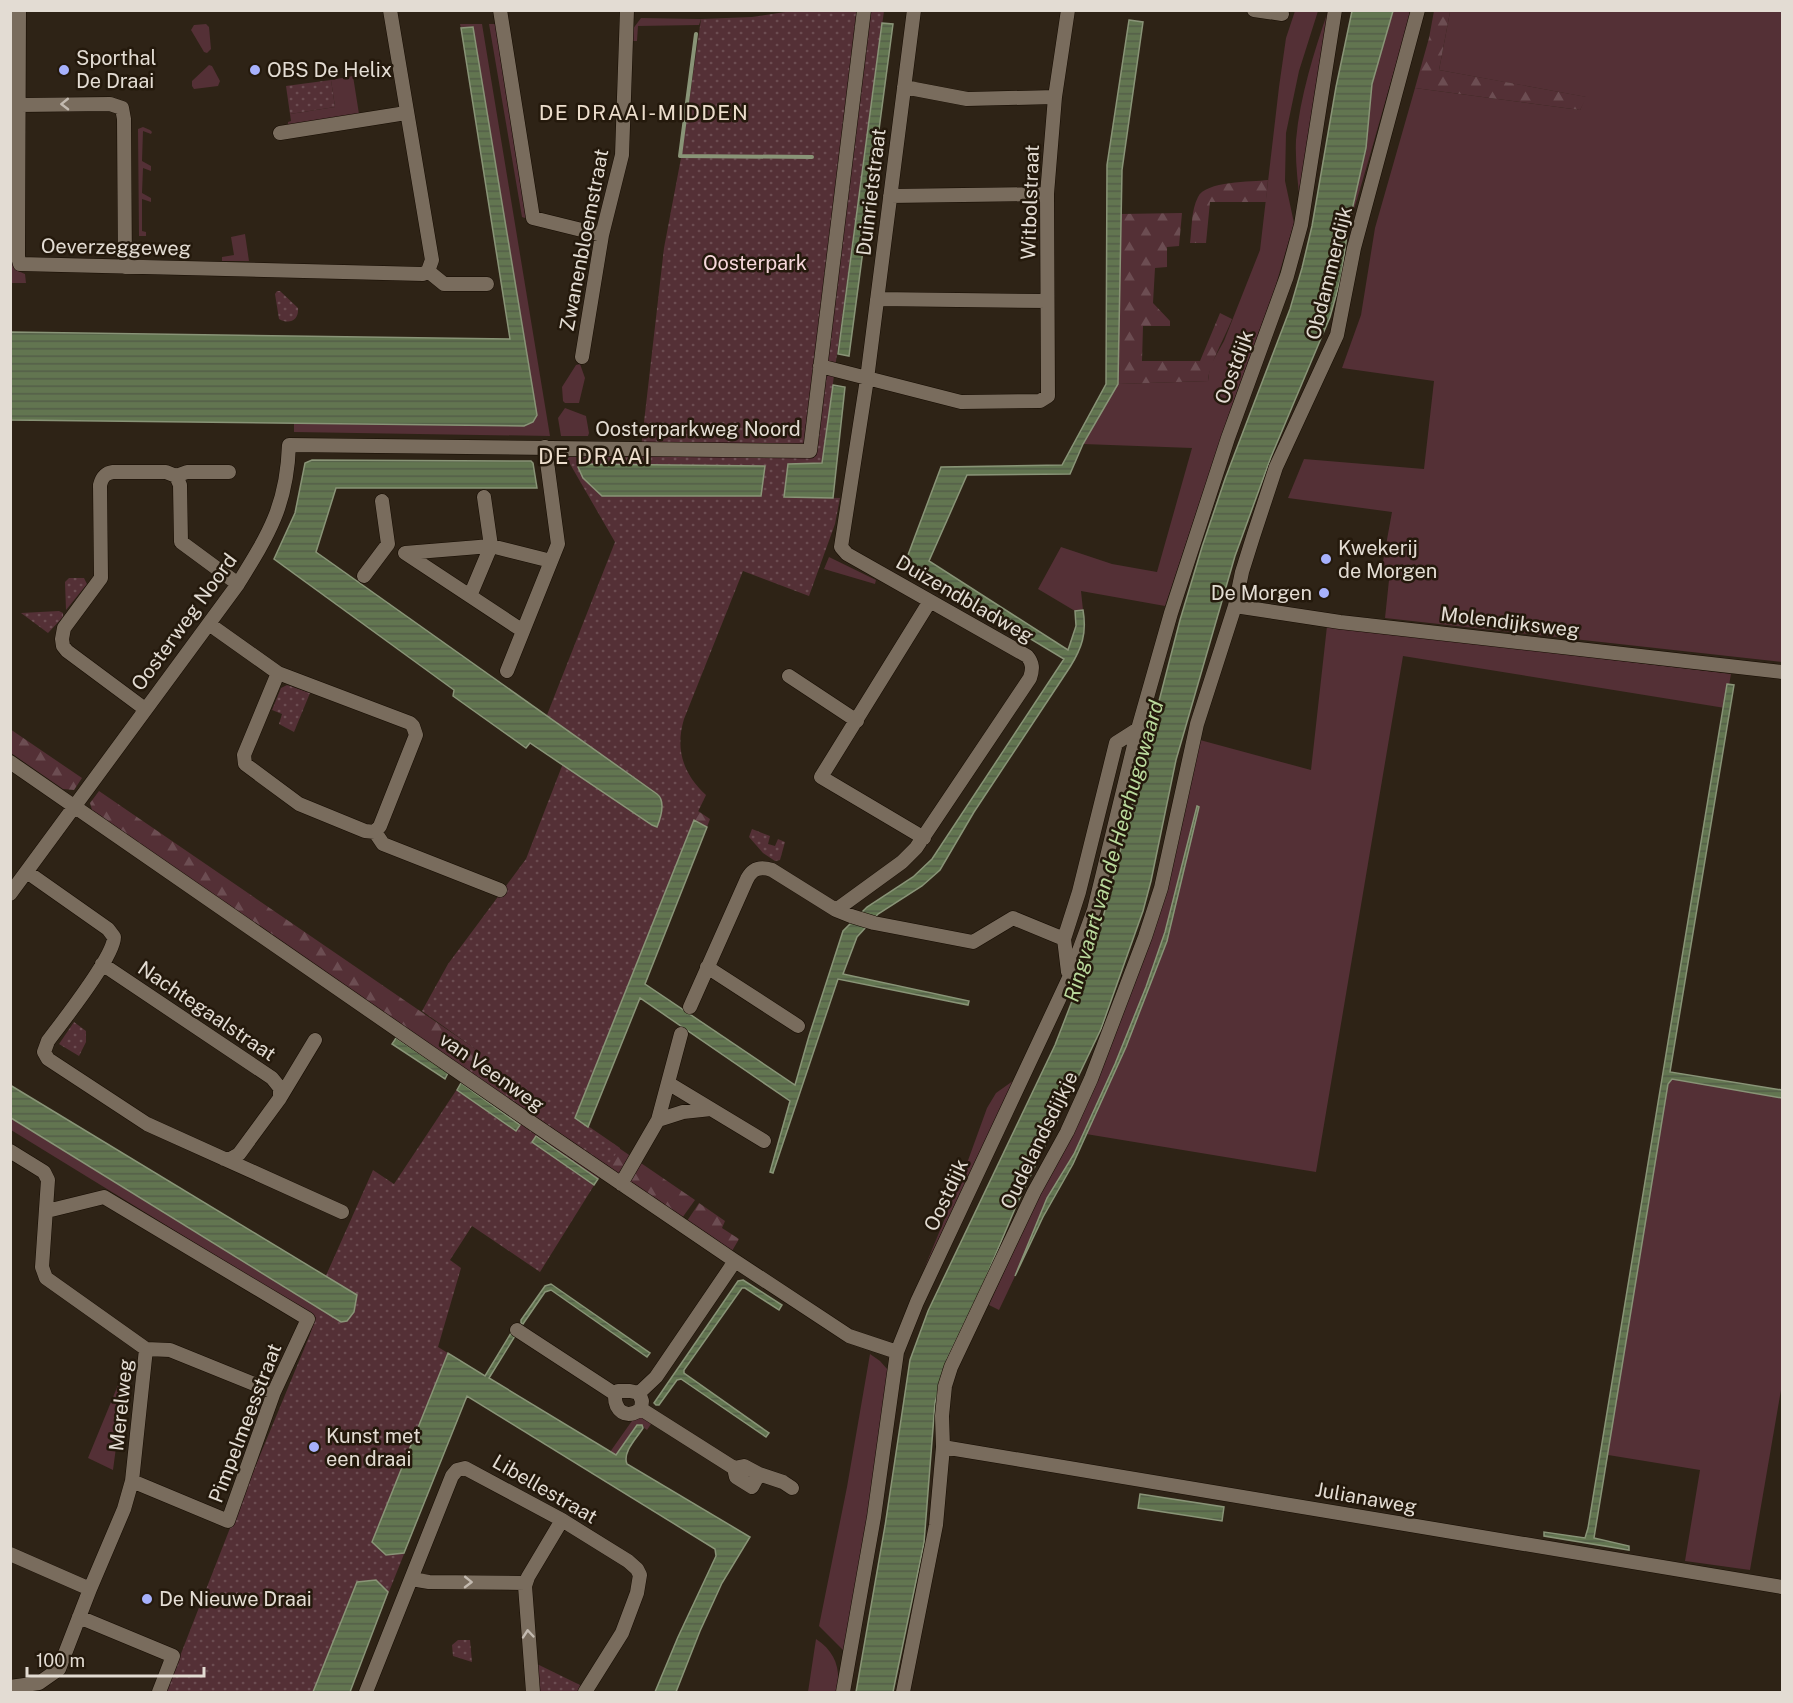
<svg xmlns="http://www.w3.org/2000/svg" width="1793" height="1703" font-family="'Public Sans',sans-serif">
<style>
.grass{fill:#543036}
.forest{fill:url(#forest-firs)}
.park{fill:url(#park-dots)}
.water{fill:url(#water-rules);stroke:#899477;stroke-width:1.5}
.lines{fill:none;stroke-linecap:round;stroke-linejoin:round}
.stream{stroke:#899477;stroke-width:4}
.minor-casing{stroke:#160c02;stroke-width:15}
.minor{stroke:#796c5d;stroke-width:14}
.oneway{stroke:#c3bab0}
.poi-dot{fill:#a7b1fc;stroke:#24190c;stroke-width:2}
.labels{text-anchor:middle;stroke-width:5;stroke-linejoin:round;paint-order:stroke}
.poi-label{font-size:20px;fill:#e3dcd3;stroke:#24190c;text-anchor:start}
.street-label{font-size:20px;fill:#e3dcd3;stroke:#24190c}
.park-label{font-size:20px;fill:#f6d7db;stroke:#24190c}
.neighbourhood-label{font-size:21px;letter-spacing:1.5px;fill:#ecddcc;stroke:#24190c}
.water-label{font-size:21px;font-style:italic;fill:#bada9c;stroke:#24190c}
.quarter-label{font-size:22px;letter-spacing:1.5px;fill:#ecddcc;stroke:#24190c}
</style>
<defs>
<pattern id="forest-firs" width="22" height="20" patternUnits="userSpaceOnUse" patternTransform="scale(1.5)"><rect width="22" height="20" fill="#543036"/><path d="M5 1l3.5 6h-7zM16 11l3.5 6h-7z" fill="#6c4d52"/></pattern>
<pattern id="park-dots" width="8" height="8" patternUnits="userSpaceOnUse" patternTransform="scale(1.5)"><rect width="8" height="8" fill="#543036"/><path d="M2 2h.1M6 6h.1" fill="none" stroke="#6c4d52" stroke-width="1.8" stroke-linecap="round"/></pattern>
<pattern id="water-rules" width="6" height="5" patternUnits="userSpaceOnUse" patternTransform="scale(1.5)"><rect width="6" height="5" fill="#627550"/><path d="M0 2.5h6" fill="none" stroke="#545e48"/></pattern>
</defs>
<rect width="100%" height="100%" fill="#2e2316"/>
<path class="grass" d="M1458 10 1782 11V662L1385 618 1389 580 1380 578 1392 512 1288 498 1304 459 1424 469 1434 381 1342 368 1361 315 1375 228 1415 88 1580 110 1586 97 1439 70 1450 12Z
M10 11H12L13 262 18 271 25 274 26 283H11Z
M1295 11H1318L1299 71 1286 133 1285 181 1294 223 1275 288 1230 411 1165 606 1081 591 1083 610 1075 611 1038 589 1061 547 1112 564 1157 572 1192 448 1083 444 1118 384 1208 381 1210 366 1224 341 1260 250 1279 87 1286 38Z
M1328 11 1300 204C1298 183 1295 161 1296 140 1300 96 1314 52 1328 11Z
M1393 11H1412C1390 81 1372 152 1350 222L1366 148 1372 84Z
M641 18 701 19 699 25 638 26 637 41H632V30Z
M206 24 209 27 211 49 207 53 204 52 191 30 194 25Z
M460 24H482L550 436 294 432V424L308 423 524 426 537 415 473 27 461 28Z
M489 24H496L528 219 522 217Z
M209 65 212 66 220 81 218 86 194 89 192 86V81Z
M353 76 359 114 288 125V122L291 121 290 114 335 107 331 80Z
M143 127 150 130 152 132 151 134 143 131 142 161 151 166V171L143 168 142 193 151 198V202L142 199V231L146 232V236H139L138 129Z
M245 234 249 261H222V257L234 255 231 237Z
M580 364 585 378 579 403H565L563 401 562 387 576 365Z
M565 408 586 416 589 433 588 436H561L558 418Z
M829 557 876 580 875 584 824 569Z
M1327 626 1731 674 1725 708 1403 656 1316 1172 1086 1134 1043 1217 999 1310 989 1305 1108 1045 1200 740 1311 770Z
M1665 1075 1782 1093V1384L1750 1570 1685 1561 1700 1470 1602 1454Z
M1017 1078 924 1269 962 1177 987 1108 996 1093Z
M10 1118 341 1322 335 1329 11 1130Z
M870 1354 880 1361 888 1370 869 1519 845 1652 819 1626 847 1487Z
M118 1385 124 1388 113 1470 88 1458Z
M639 1415 653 1421 647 1430 639 1424 617 1456 610 1452 634 1418Z
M816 1639C836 1652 841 1670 837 1692H808Z"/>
<path class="forest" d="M1434 11H1458L1450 12 1439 70 1587 97 1580 110 1415 88 1429 38Z
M1268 180 1266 202H1210L1206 243H1190C1192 229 1191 210 1198 197 1205 181 1252 182 1268 180Z
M1182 213 1179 246 1167 247V267L1155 268 1153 303 1170 321V326H1143L1142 361H1200L1220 313 1232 319C1226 335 1208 367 1208 381L1118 384 1121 214Z
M10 729 82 778 74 790 63 789 11 753Z
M99 791 550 1100 695 809 710 819 707 827 694 820 575 1118 695 1200 682 1218 307 961 92 810 90 803Z
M699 1203 725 1221 722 1228 739 1239 732 1251 687 1221Z"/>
<path class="park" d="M792 11H884L822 463 788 464 785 497 840 498 835 524 809 596 743 571 684 719C675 749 683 774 706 795L694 820 575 1117 620 1148 598 1179 540 1272 472 1226 450 1260 461 1268 438 1347 477 1371 349 1692H166L232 1523 309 1337 316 1317 324 1280 373 1170 394 1184 481 1053 422 1011 448 964 526 859 574 735 547 715 615 542 566 457H640L664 248 681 158 701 19 752 17Z
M331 80 335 107 290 114 286 86Z
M277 291H280L298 308C299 320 290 325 279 319L275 294Z
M69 578H84L87 584 66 610 65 582Z
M59 611 63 613V617L48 633 21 613Z
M287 685 310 693 294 732 279 724 282 714 272 710 281 688Z
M752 829 770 836 768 844 775 846 778 839 785 842 780 860 775 861 763 853 749 837Z
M74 1022 86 1031V1042L79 1056 59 1044Z
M458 1640H470L472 1662 453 1656 452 1645Z
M537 1664 580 1685 579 1692H538Z"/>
<path class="water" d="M1352 11H1393L1372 84 1366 148 1348 228 1341 278 1330 317 1271 457 1235 556 1176 760 1151 881 1143 911 1101 1029 1017 1204 984 1282 947 1359 935 1403 924 1543 893 1692H856L885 1526 910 1360 928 1311 1055 1045 1100 929 1180 620 1202 547 1225 479 1290 309 1302 268 1312 226 1336 87Z
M1129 20 1143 22 1122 170 1118 384 1083 444 1070 474 967 475 929 561 1068 650 1076 626 1075 611 1083 610C1087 633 1082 648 1070 667L974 812 940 870 922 886 878 914 857 937 843 974 969 1001 968 1005 838 979 773 1173 770 1172 790 1101 640 998 588 1127 575 1118 694 820 707 827 645 984 795 1085 809 1036 843 931 867 907 913 877 932 859 1064 659 905 563 941 467 1062 465 1106 384 1107 165Z
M882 23 893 24 849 356 838 354Z
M473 27 537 415 533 422 524 426 11 420V332L510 339 461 28Z
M833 385 845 387 833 498 784 497 788 464 822 463Z
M312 460 531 461 533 463 537 488H336L316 552 657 794C666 801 661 817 657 827L652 825 530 743 526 748 453 696 454 690 274 559 295 513 305 463Z
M580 464 765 466 761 496H602L583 478 578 467Z
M1727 684 1734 685 1670 1072 1782 1090V1098L1672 1079 1668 1084 1594 1538 1629 1546V1550L1544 1536V1532L1585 1538 1588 1528Z
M1197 806 1199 807 1167 941 1126 1047 1073 1164 1043 1217 1015 1276 1047 1198 1074 1154 1115 1064 1146 987 1165 932Z
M396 1038 448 1073 445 1079 392 1044Z
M461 1083 520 1125 516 1131 457 1090Z
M10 1085 357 1295 354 1312 347 1321 341 1322 11 1118Z
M536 1136 598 1179 594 1185 532 1142Z
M743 1280 782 1305 779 1310 745 1288H742L684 1370V1373L769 1433 766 1437 681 1379 677 1380 659 1405H656L654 1403 738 1281Z
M551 1284 650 1353 647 1357 551 1290 545 1292 523 1324 521 1323V1320L545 1286Z
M511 1333 515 1336 489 1378 616 1455 637 1425H642L643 1428C637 1438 622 1452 627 1464L750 1537 722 1583 700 1631 676 1692H655L678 1637 716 1556 715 1549 467 1396 404 1553 386 1555 372 1542 448 1353 485 1376Z
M1140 1494 1224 1507 1222 1521 1138 1508Z
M376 1580 388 1592 350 1692H313L357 1582Z"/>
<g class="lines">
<path class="stream" d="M696 34 680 156 812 157"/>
<g class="minor-casing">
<path id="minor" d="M19 10 18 257 20 264 423 274 428 271 432 260 390 10
M500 10 533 218 602 235
M1254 10 1282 14
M904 87 967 99 1055 97
M20 105 110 104 122 108 124 119 125 267
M280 133 406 113
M890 196 1047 194
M428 271 444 284H487
M877 299 1047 301
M582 357 602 235 622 155 627 10
M820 366 961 402 1040 401 1048 396 1047 194 1055 97 1068 10
M176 476 187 472H229
M364 576 388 544 382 501
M470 596 491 546 484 497
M1235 606 1340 622 1782 672
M209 624 278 673 410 723 413 726 416 735 380 826 375 832 365 831 299 804 245 764 244 755 278 673
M523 631 405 553 491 546 551 561
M507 671 558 544 545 447
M789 676 857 721
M145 709 67 651 63 646 62 639 64 628 101 578 100 485C102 477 105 473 113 472H166L176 476 180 485 181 542 238 584
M10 762 532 1123 732 1259 849 1336 897 1352
M375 832 383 844 500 890
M924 838 821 777 930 601
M27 872 108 929 114 937C114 957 62 1022 48 1041L44 1052 48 1059 147 1124 342 1212
M10 894 238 584C269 534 287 505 289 445L810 451 864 10
M836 910 902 862 916 848 1030 678C1033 669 1033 663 1027 656L847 554 841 547 867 379 914 10
M1064 939 1079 892 1116 743 1138 729
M102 964 272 1078 280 1088V1098
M707 967 798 1026
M690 1007 747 879C752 869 760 866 772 870L836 910 851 916 874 923 973 942 1013 918 1064 939 1068 972
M668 1083 764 1141
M658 1120 683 1112 711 1109
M10 1151 44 1172 48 1180 42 1267 46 1278 146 1349 132 1481 124 1509 90 1589 59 1669 39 1683 10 1687
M224 1159H230L239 1154 280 1098 315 1040
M621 1184 658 1120 681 1034
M47 1211 104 1197 308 1319 274 1392 228 1521 132 1481
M517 1330 615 1394
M146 1349 170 1350 274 1392
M639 1393 630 1391H618L615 1394C614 1411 626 1420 641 1409L642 1401 639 1393 656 1377 735 1261
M641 1409 734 1468 744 1466 759 1474 752 1487 736 1477 734 1468
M943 1447 1782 1587
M759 1474 783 1482 792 1488
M10 1554 90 1589
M411 1579 429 1582 525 1583
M79 1617 173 1656 159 1692
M366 1692 452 1476 457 1470 465 1468 562 1520 628 1561 637 1569 640 1575 637 1593 622 1633 585 1692
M533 1692 525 1586 528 1577 562 1520
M843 1692 874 1517 897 1352 917 1302 1069 978 1094 910 1138 729 1171 613 1228 438 1287 276 1301 225 1335 10
M903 1692 936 1525 943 1447 942 1416 945 1386 951 1367 1034 1192 1067 1132 1091 1079 1145 937 1161 888 1197 724 1235 606 1242 572 1253 537 1276 467 1337 335 1354 248 1418 10"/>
</g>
<use href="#minor" class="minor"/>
</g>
<defs><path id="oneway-chevron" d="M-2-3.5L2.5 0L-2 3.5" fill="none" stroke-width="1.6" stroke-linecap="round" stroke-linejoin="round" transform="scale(1.5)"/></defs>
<g class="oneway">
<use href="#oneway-chevron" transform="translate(65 104) rotate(179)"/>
<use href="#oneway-chevron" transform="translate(468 1582) rotate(1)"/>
<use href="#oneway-chevron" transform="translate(528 1634) rotate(-95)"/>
</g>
<g class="poi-dot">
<circle cx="64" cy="70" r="6"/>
<circle cx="255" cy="70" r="6"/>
<circle cx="1326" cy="559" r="6"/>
<circle cx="1324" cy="593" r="6"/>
<circle cx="314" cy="1447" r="6"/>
<circle cx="147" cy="1599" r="6"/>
</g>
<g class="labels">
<g class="poi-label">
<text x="76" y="65">Sporthal<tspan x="76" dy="23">De Draai</tspan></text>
<text x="267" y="77">OBS De Helix</text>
<text x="1338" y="555">Kwekerij<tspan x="1338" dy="23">de Morgen</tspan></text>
<text x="1312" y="600" text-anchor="end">De Morgen</text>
<text x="326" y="1443">Kunst met<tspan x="326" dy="23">een draai</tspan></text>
<text x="159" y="1606">De Nieuwe Draai</text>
</g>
<g class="street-label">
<text transform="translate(871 192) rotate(-83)" y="7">Duinrietstraat</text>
<text transform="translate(1030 202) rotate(-88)" y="7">Witbolstraat</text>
<text transform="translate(584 240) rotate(-79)" y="7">Zwanenbloemstraat</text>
<text transform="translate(116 247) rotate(1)" y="7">Oeverzeggeweg</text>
<text transform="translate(1329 273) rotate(-76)" y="7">Obdammerdijk</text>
<text transform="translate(1234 367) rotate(-70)" y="7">Oostdijk</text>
<text x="698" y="436">Oosterparkweg Noord</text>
<text transform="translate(965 599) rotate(30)" y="7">Duizendbladweg</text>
<text transform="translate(184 622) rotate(-54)" y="7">Oosterweg Noord</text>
<text transform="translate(1510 622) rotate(7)" y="7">Molendijksweg</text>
<text transform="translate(207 1011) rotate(34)" y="7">Nachtegaalstraat</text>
<text transform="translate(492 1072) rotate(35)" y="7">van Veenweg</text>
<text transform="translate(1039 1140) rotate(-64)" y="7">Oudelandsdijkje</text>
<text transform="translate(946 1195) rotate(-65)" y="7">Oostdijk</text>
<text transform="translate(121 1405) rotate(-84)" y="7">Merelweg</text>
<text transform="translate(245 1423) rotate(-69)" y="7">Pimpelmeesstraat</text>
<text transform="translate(545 1489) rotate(30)" y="7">Libellestraat</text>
<text transform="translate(1366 1498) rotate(10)" y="7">Julianaweg</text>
</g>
<g class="park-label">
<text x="755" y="270">Oosterpark</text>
</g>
<g class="neighbourhood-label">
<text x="644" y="120">DE DRAAI-MIDDEN</text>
</g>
<g class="water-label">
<text transform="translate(1114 851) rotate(-74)" y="7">Ringvaart van de Heerhugowaard</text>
</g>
<g class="quarter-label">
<text x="595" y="464">DE DRAAI</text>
</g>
</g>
<rect width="1793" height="1703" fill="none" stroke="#e3dcd3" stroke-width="24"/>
<path d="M27 1667v9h177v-9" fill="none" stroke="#e3dcd3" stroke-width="3"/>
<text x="36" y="1667" font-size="18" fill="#e3dcd3" stroke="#24190c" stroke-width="4.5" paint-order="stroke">100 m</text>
</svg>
